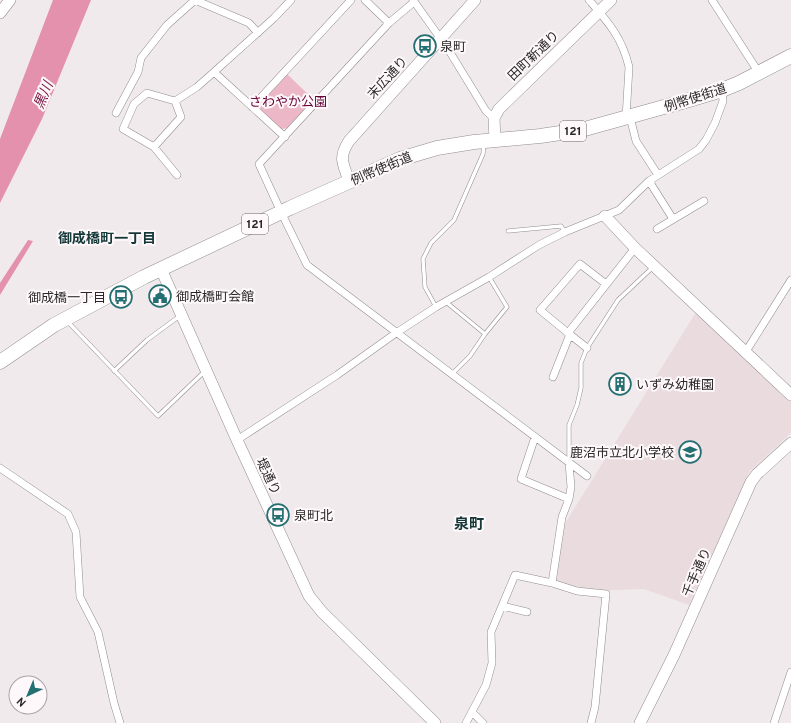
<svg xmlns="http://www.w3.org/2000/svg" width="791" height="723" font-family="Overpass,'Noto Sans JP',sans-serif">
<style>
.built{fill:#eadbdf}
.green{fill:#ecb8c8}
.water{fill:#e391ad}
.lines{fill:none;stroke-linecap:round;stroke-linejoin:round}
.lane-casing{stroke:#928c8d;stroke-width:4.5}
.street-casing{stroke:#928c8d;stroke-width:8}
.secondary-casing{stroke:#928c8d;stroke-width:12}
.highway-casing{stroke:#928c8d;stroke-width:15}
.lane{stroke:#fff;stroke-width:3.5}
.street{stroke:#fff;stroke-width:7}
.secondary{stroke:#fff;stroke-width:11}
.highway{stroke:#fff;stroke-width:14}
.labels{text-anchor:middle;stroke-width:4;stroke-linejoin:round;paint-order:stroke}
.shield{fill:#fef8fa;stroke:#6a6667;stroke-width:1}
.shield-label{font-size:12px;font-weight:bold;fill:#2a2728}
.poi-label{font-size:13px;fill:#2a2728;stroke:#fef8fa;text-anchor:start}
.street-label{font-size:13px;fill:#2a2728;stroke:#fef8fa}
.park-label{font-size:13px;fill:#670237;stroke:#fef8fa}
.water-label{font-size:14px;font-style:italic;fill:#7a1b46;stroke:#fef8fa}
.neighbourhood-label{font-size:14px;font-weight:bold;fill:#143738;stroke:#fef8fa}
.quarter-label{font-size:15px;font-weight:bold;fill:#143738;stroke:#fef8fa}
</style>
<rect width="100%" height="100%" fill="#f1eaec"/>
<path class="built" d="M696 312 791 402V433L750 471 689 605 644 589 587 591 557 581 561 530Z"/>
<path class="green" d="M287 74 313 99 288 128 281 129 260 110 261 103Z"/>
<path class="water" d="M53 0H91L42 119 0 203V139Z
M28 240 33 241 0 295V283Z"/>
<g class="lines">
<g class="lane-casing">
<path id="lane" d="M508 231 561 226 565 232
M446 302 485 334 507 307 489 277
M436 307 425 287 423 259 431 243 454 220 483 154 484 144
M67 321 158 416 204 372
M114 371 147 340 181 315
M452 374 470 356 485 334
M569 463V425L577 405 581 388V363L587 348 618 300 653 267"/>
</g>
<g class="street-casing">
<path id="street" d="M365 0 389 23
M413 0 448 49 486 111 494 118
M589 0C608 22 622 37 629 67L626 118
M712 0 759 73
M414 2 389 23 259 164 281 212 307 265 587 476
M252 107 351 0
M116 113 138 72 141 58 167 25 195 0 249 23 258 33
M630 117 636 141 658 175
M285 137 214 72 274 18 291 0
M154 147 181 117 175 101
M177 175 154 147 123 129 134 104 147 93 175 101 197 87 214 72
M649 181 673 219
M657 229 704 201
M606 284 580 264 540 310 568 333 635 248
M568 333 587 348
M745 353 791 280
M553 377 570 334
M535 437 521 479 569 499
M237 440 337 375 396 333 436 307 489 277 539 245 565 232 619 210 649 181 699 149 706 140 715 123 723 101 722 90
M569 463 571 487 569 499 562 517 552 583 577 591 606 594 595 707 591 723
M0 468 68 514 76 532 80 597 98 632 114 703 120 723
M502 606 527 612
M472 712 483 723
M466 723 486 685 492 663 491 632 515 575 552 583
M774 723 791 672"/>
</g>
<g class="secondary-casing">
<path id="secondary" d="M0 13 10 0
M495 140 494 118 499 109 611 0
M349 181C343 163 338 158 349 141L475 0
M605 216 635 248 791 395
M161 269 237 440 309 596 322 612 435 723
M640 723 674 655 751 482 757 474 791 443"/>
</g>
<g class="highway-casing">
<path id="highway" d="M0 362 54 325 144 277 290 208 400 159 437 148 474 142 540 136 581 130 689 100 722 90 739 83 791 56"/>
</g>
<use href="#lane" class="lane"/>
<use href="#street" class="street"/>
<use href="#secondary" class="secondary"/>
<use href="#highway" class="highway"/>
</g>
<defs>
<g id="bus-ring" transform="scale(1.15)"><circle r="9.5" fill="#fef8fa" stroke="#236f71" stroke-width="1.5"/><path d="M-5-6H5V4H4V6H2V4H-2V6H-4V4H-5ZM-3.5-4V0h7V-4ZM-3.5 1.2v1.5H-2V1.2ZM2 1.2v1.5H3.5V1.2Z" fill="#236f71"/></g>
<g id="civic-ring" transform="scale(1.15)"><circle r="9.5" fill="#fef8fa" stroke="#236f71" stroke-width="1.5"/><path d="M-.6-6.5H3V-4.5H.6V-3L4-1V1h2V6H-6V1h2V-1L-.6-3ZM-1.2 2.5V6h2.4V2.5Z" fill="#236f71"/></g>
<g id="building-ring" transform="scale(1.15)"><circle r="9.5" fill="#fef8fa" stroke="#236f71" stroke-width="1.5"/><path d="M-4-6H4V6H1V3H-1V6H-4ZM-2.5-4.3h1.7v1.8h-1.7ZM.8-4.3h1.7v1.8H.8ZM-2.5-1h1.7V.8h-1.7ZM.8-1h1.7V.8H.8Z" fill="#236f71"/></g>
<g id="school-ring" transform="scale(1.15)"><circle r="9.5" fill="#fef8fa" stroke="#236f71" stroke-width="1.5"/><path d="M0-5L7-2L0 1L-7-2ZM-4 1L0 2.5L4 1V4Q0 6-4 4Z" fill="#236f71"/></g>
</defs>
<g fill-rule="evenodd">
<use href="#bus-ring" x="425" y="46"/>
<use href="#civic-ring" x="160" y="296"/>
<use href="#bus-ring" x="121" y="297"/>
<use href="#building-ring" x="620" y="384"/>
<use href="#school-ring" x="690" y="452"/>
<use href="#bus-ring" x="278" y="515"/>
</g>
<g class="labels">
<g class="shield">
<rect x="560" y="121" width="26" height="20" rx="3"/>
<rect x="242" y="214" width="26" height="20" rx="3"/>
</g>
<g class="shield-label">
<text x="573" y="135">121</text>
<text x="255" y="228">121</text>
</g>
<g class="poi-label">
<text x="440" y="51">泉町</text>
<text x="176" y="301">御成橋町会館</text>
<text x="106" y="302" text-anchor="end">御成橋一丁目</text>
<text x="636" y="389">いずみ幼稚園</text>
<text x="674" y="457" text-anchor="end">鹿沼市立北小学校</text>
<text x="294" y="520">泉町北</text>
</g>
<g class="street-label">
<text transform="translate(533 55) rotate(-44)" y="5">田町新通り</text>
<text transform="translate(387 77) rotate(-47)" y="5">末広通り</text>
<text transform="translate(695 97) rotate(-18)" y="5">例幣使街道</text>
<text transform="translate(381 168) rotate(-23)" y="5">例幣使街道</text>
<text transform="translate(269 476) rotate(65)" y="5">堤通り</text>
<text transform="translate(696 572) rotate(-66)" y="5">千手通り</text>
</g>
<g class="park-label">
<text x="288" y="106">さわやか公園</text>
</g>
<g class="water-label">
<text transform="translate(43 95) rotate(-67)" y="5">黒川</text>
</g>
<g class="neighbourhood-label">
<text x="107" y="243">御成橋町一丁目</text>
</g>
<g class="quarter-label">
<text x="469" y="529">泉町</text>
</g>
</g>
<g transform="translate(28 695) rotate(224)"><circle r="19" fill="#fef8fa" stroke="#a9a4a6"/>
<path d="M0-3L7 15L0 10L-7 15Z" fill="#236f71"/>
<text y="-6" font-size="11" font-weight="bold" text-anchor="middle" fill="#2a2728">N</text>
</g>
</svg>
